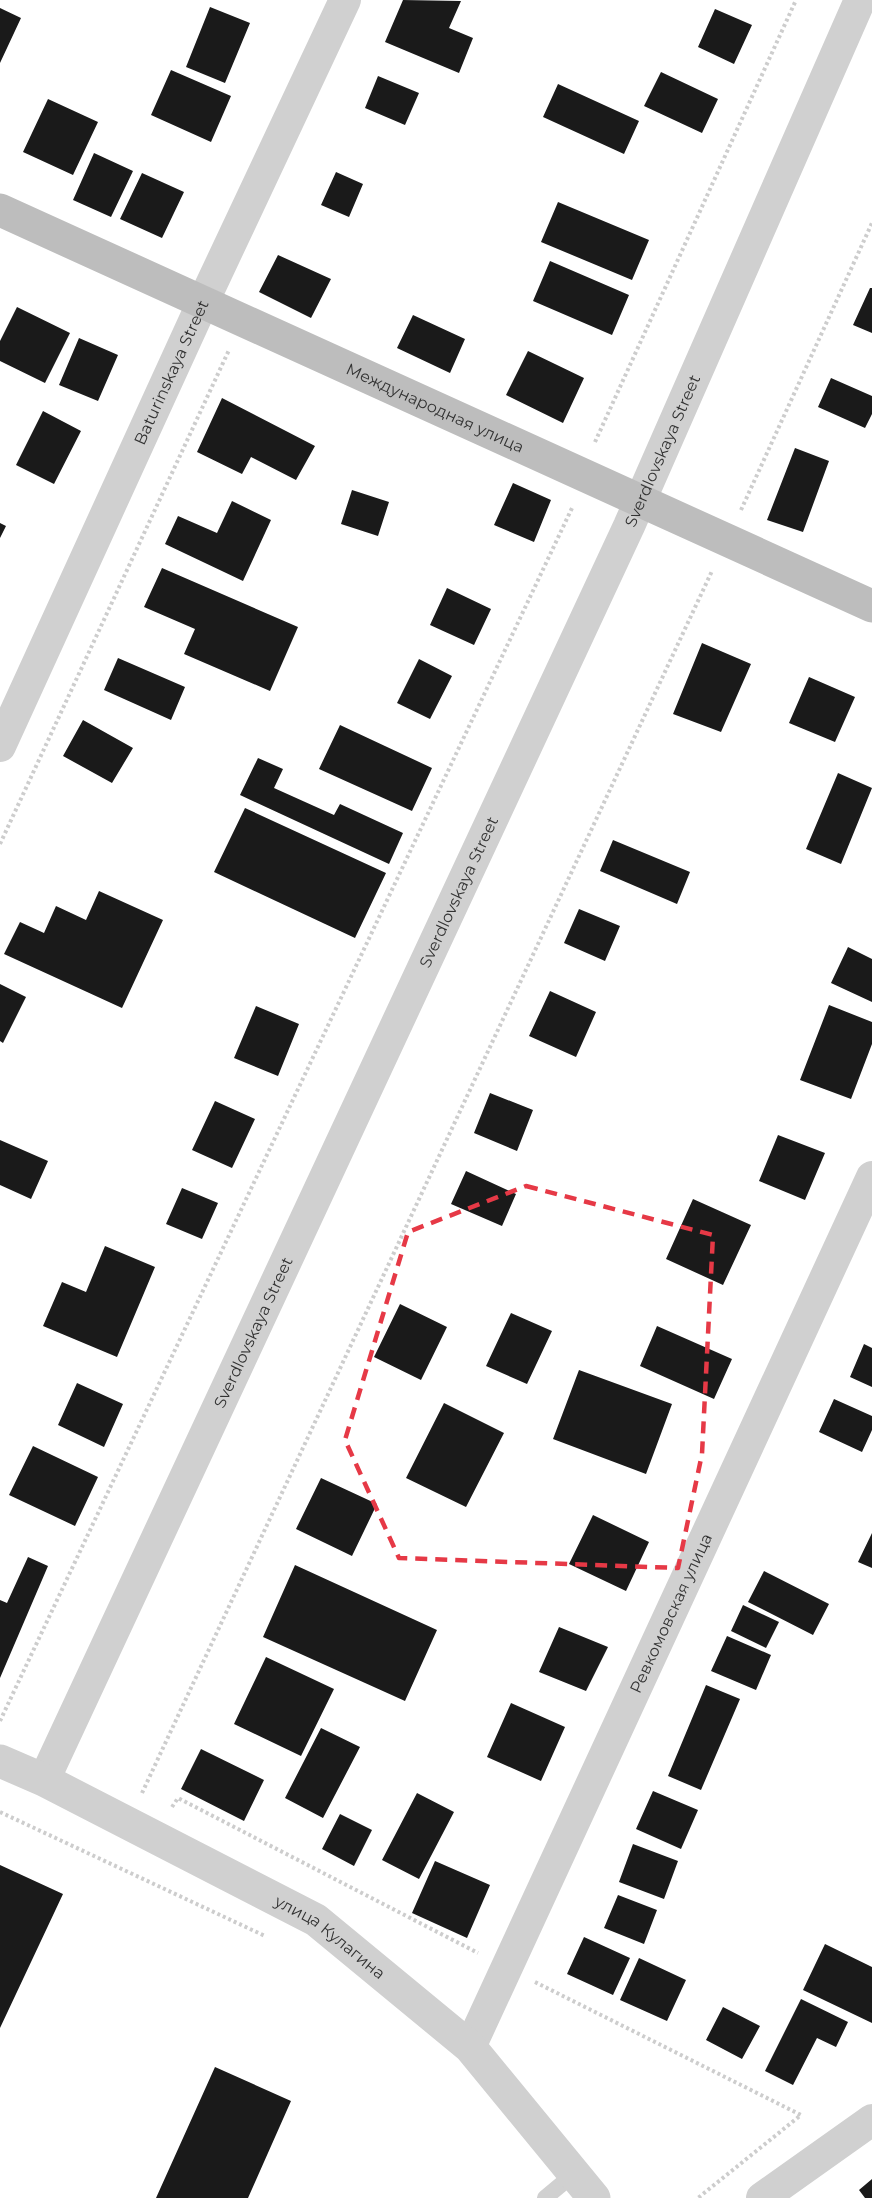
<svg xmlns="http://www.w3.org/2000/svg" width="872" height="2198" font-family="Montserrat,sans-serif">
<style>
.building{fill:#1a1a1a}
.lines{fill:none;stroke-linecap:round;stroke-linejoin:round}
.path{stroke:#cdcdcd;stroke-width:4;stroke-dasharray:3 3;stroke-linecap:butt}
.service{stroke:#d0d0d0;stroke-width:16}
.minor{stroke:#d0d0d0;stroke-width:32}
.tertiary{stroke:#d0d0d0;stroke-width:33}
.secondary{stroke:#bdbdbd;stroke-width:33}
.marked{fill:none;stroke:#e63946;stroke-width:4.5;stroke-dasharray:12 8;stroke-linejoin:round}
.labels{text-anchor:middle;stroke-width:6;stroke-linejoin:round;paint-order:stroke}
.street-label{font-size:16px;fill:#333;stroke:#fff}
</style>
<rect width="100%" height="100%" fill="#fff"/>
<path class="building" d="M403 0 461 1 449 28 473 38 459 73 385 42Z
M210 7 250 23 225 83 186 67Z
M0 8 21 18 0 63Z
M715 9 752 25 734 64 698 47Z
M171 70 231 96 211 142 151 115Z
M661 72 718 99 702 133 644 106Z
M378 76 419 93 405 125 365 108Z
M558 84 639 121 624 154 543 117Z
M48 99 98 122 73 175 23 152Z
M94 153 133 171 111 217 73 200Z
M336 172 363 184 349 217 321 205Z
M142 173 184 192 162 238 120 219Z
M558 202 649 240 632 280 541 242Z
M278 255 331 279 311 318 259 292Z
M550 261 629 295 612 335 533 301Z
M870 288H872V333L853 325Z
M17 307 70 333 45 383 0 361V341Z
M413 315 465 339 450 373 397 348Z
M79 338 118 355 98 401 59 385Z
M528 351 584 378 563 423 506 395Z
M831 378 872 396V414L865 428 818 407Z
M222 398 315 446 296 480 251 457 242 474 197 452Z
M43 411 81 431 54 484 16 465Z
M795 448 829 461 803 532 767 520Z
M513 483 551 500 534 542 494 525Z
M352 490 389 502 378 536 341 524Z
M232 501 271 520 243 581 165 544 178 516 217 533Z
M0 523 6 526 0 538Z
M162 568 298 627 270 691 184 654 195 629 144 607Z
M447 588 491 609 474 645 430 625Z
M702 643 751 664 721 732 673 714Z
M118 658 185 687 171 720 104 690Z
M419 659 452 676 430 719 397 703Z
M809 677 855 697 835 742 789 723Z
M83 720 133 748 112 783 63 756Z
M340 725 432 768 412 811 319 769Z
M258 758 283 769 274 788 334 815 340 804 403 833 389 864 240 795Z
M838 773 872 788 841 864 806 849Z
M245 808 386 873 355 938 214 872Z
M613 840 690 872 677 904 600 871Z
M99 891 163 920 122 1008 4 954 20 922 44 933 56 906 86 920Z
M579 909 620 926 605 961 564 943Z
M848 947 872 959V1002L831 983Z
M0 984 26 997 3 1043 0 1041Z
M550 991 596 1012 576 1057 529 1036Z
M829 1005 872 1022V1044L851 1099 800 1080Z
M256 1006 299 1024 278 1076 234 1058Z
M490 1093 533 1110 517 1151 474 1133Z
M215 1101 255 1119 232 1168 192 1150Z
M778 1135 825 1153 805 1200 759 1181Z
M0 1140 48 1161 31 1199 0 1185Z
M466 1171 516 1194 502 1226 451 1204Z
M182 1188 218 1203 202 1239 166 1224Z
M693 1199 751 1225 723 1285 666 1259Z
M105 1246 155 1267 117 1357 43 1326 62 1282 86 1292Z
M400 1304 447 1327 421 1380 374 1357Z
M511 1313 552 1331 527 1384 486 1366Z
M657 1326 732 1359 714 1399 640 1366Z
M864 1344 872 1348V1387L850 1377Z
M579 1370 672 1404 646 1474 553 1439Z
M77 1383 123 1404 104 1447 58 1425Z
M834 1399 872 1416V1430L862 1452 819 1432Z
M444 1403 504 1433 466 1507 406 1478Z
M33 1446 98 1477 75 1526 9 1495Z
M321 1478 377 1504 352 1556 296 1529Z
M593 1515 649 1542 626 1591 569 1564Z
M872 1533V1568L858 1562Z
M28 1557 48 1566 0 1678V1600L7 1603Z
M295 1565 437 1630 405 1701 263 1637Z
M764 1571 829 1604 813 1635 748 1602Z
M743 1605 779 1622 766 1648 731 1631Z
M559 1627 608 1647 586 1691 539 1672Z
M727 1636 771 1655 756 1690 711 1671Z
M266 1657 334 1689 301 1756 234 1724Z
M706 1685 740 1699 701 1790 668 1776Z
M511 1703 565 1727 541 1781 487 1757Z
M321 1728 360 1747 323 1818 285 1798Z
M201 1749 264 1780 244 1821 181 1789Z
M653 1791 698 1810 681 1849 636 1829Z
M417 1793 454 1812 419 1879 382 1860Z
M340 1814 372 1830 354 1866 322 1849Z
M633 1844 678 1861 664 1899 619 1882Z
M435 1861 490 1885 467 1938 412 1913Z
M0 1865 63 1894 0 2028Z
M618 1895 657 1910 644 1944 604 1928Z
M584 1937 630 1958 613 1995 567 1974Z
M825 1944 872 1967V2023L803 1990Z
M639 1958 686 1980 667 2021 620 2000Z
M801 1999 848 2022 836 2047 817 2038 793 2085 765 2071Z
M723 2007 760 2026 742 2059 706 2040Z
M215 2067 291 2101 248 2198H156Z
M872 2179V2198H865L859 2190Z"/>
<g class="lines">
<path class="path" d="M595 442 796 0
M741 510 872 223
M0 844 229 350
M0 1721 572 508
M142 1793 712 571
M172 1807 178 1798 478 1953
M0 1812 265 1936
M535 1982 801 2115 698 2198"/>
<path class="service" d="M545 2198 575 2173"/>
<g class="minor">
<path id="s1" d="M0 746 203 302 345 0"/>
<path id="s2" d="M44 1780 629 526 860 0"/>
<path id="s3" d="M470 2047 872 1177"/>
<path d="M762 2198 872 2120"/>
</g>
<path class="tertiary" id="s4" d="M0 1761 44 1780 316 1920 470 2047 594 2198"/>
<path class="secondary" id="s5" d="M0 210 872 606"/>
</g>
<path class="marked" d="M526 1186 713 1235 702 1454 678 1568 399 1558 345 1440 408 1232Z"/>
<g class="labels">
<g class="street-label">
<text dy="6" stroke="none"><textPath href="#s1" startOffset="411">Baturinskaya Street</textPath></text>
<text dy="6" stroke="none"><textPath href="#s5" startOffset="478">Международная улица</textPath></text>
<text dy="6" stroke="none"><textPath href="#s2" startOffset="1466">Sverdlovskaya Street</textPath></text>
<text dy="6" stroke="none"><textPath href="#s2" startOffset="980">Sverdlovskaya Street</textPath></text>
<text dy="6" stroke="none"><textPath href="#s2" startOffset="494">Sverdlovskaya Street</textPath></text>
<text dy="6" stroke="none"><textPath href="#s3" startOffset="478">Ревкомовская улица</textPath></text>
<text dy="6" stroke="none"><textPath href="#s4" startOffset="375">улица Кулагина</textPath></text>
</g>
</g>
</svg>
